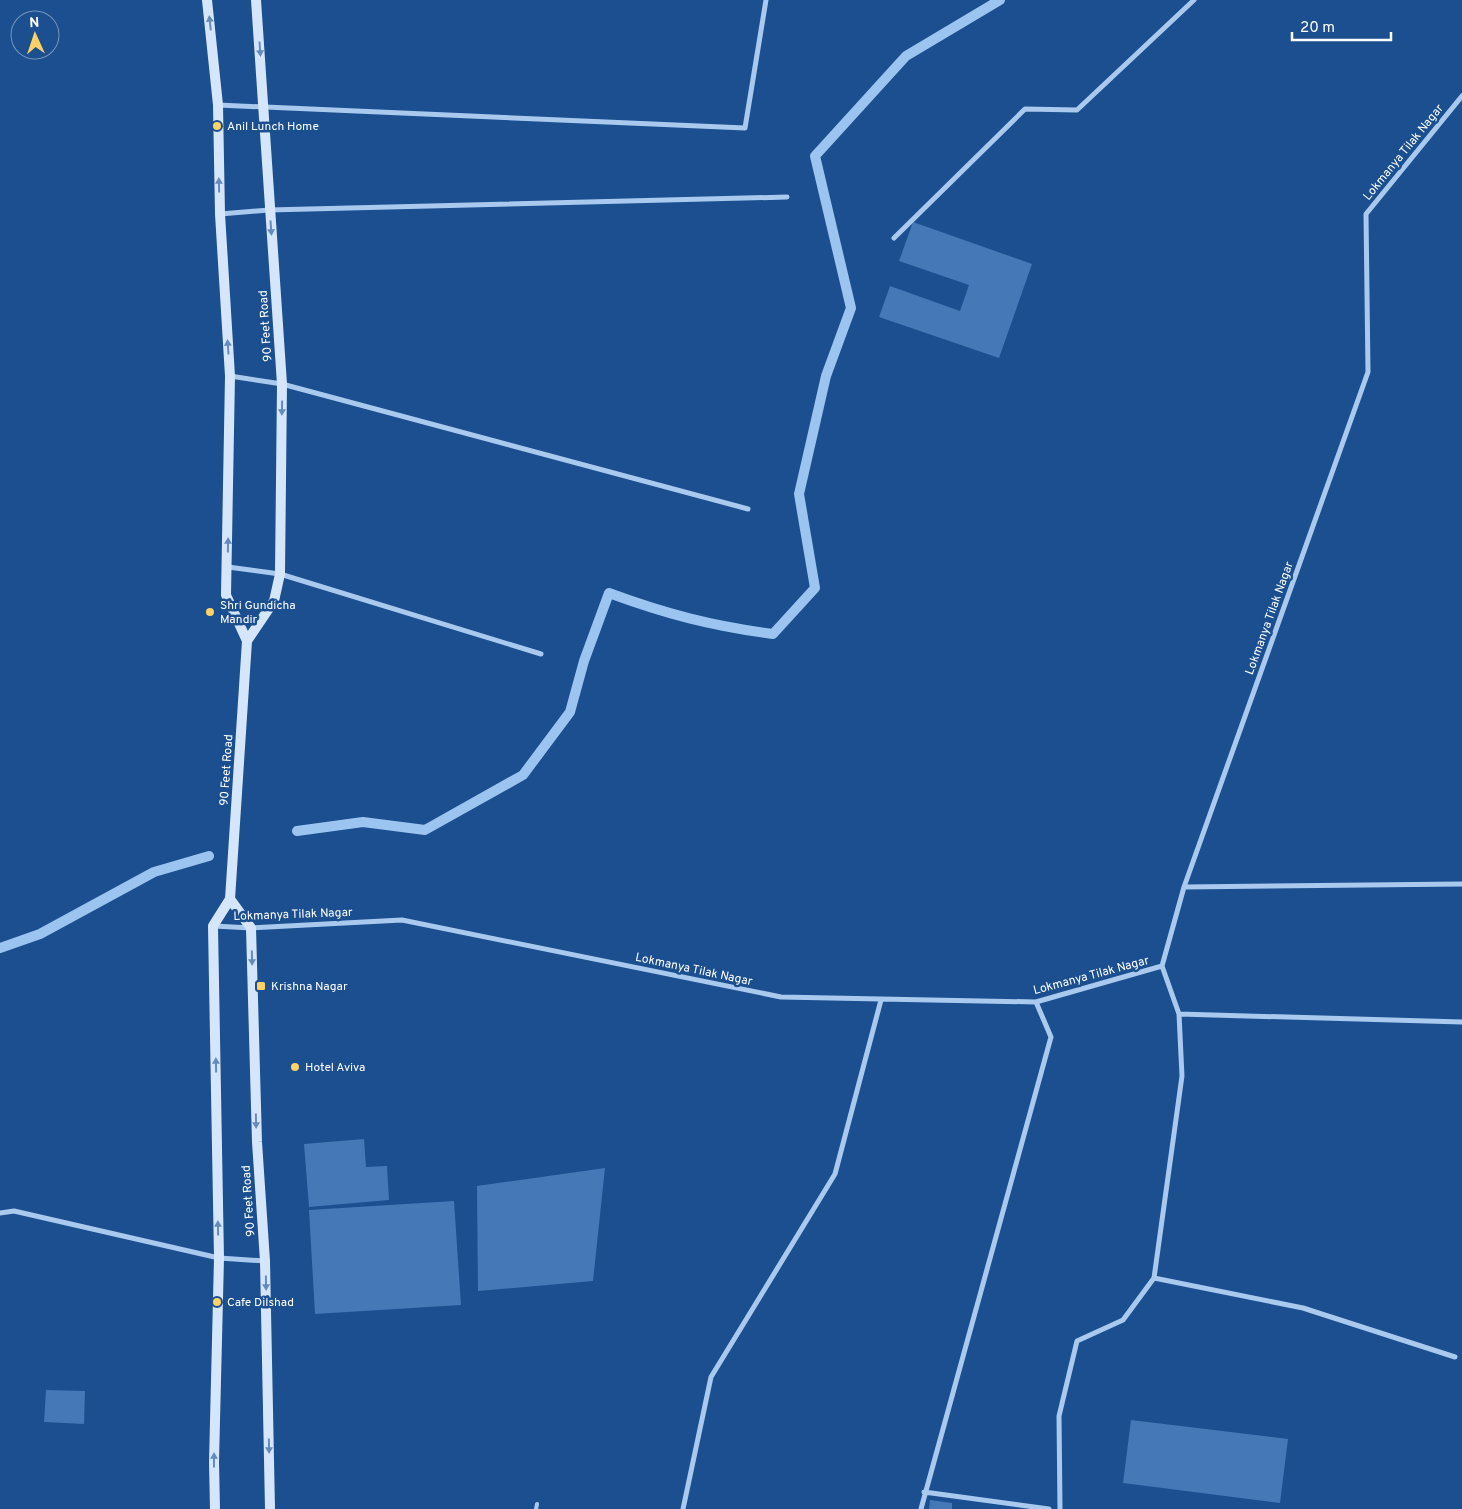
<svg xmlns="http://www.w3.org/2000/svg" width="1462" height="1509" font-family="Overpass,sans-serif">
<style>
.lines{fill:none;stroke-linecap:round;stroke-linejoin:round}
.stream{stroke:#9cc4f0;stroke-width:10}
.building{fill:#4478b7}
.lane{stroke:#a9c9ee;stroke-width:4}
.street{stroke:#a9c9ee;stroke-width:5}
.secondary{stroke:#d6e6fa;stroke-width:10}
.oneway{fill:#668bba}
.poi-dot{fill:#ffd166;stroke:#1b4f8f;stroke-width:2}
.labels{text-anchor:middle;stroke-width:5;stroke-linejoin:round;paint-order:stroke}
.poi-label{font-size:12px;fill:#fff;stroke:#1b4f8f;text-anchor:start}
.street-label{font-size:12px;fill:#fff;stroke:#1b4f8f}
</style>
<rect width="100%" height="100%" fill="#1b4f8f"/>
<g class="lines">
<path class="stream" d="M297 831 363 822 425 830 523 775 570 712 584 661 609 593C666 614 712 626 773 634L815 588 799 494 826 376 851 308 815 156 906 56 1000 0
M0 948 40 934 154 872 209 856"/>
</g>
<path class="building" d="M913 222 1032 264 999 358 879 317 890 286 960 311 969 285 899 261Z
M364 1139 366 1167 387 1166 389 1200 309 1207 304 1144Z
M605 1168 593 1281 478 1291 477 1186Z
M454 1201 461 1305 315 1314 309 1210Z
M46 1390 85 1391 84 1424 44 1422Z
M1131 1420 1288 1439 1280 1503 1123 1483Z
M930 1500 952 1503V1509H929Z"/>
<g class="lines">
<path class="lane" d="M536 1509 537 1504"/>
<path class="street" d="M218 105 745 128 766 0
M220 214 269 210 787 197
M894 238 1025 109 1077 110 1194 0
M230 376 282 384 748 509
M228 567 280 574 541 654
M1184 887 1462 884
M214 926 251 928 402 920 781 997 1036 1002 1162 966 1184 887 1368 372 1366 214 1462 96
M1179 1014 1462 1022
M0 1213 14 1211 219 1258 265 1261
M1154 1278 1303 1308 1455 1357
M924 1492 1049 1509
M683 1509 711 1377 835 1174 881 1000
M921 1509 1051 1037 1036 1002
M1060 1509 1059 1416 1077 1341 1123 1320 1154 1278 1182 1076 1179 1014 1162 966"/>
<path class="secondary" d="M207 0 218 105 220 214 230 376 226 595 247 641 230 899 213 926 219 1258 214 1462 215 1509
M247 641 274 601 280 574 282 384 256 0
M230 899 251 928 257 1142 265 1261 270 1509"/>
</g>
<defs><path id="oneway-solid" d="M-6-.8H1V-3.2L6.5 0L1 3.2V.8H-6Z" transform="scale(1.25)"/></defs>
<g class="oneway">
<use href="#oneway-solid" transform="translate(210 23) rotate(-96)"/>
<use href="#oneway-solid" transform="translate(260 49) rotate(86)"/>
<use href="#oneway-solid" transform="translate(219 185) rotate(-91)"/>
<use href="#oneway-solid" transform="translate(271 228) rotate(86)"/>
<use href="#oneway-solid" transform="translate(228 347) rotate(-94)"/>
<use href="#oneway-solid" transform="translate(282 408) rotate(91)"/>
<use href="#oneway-solid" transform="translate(228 545) rotate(-89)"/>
<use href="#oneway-solid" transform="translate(252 958) rotate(89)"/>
<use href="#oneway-solid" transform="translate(216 1065) rotate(-91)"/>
<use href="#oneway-solid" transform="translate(256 1121) rotate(89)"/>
<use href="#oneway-solid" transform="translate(218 1228) rotate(-91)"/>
<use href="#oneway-solid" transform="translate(266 1283) rotate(89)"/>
<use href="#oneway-solid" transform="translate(269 1446) rotate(89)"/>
<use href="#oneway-solid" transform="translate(214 1460) rotate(-90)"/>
</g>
<g class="poi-dot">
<circle cx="217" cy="126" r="5"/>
<circle cx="210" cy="612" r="5"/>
<rect x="256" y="981" width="10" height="10" rx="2.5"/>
<circle cx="295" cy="1067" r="5"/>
<circle cx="217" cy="1302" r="5"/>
</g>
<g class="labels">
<g class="poi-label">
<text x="227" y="130">Anil Lunch Home</text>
<text x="220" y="609">Shri Gundicha<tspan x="220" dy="14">Mandir</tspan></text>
<text x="271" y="990">Krishna Nagar</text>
<text x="305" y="1071">Hotel Aviva</text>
<text x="227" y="1306">Cafe Dilshad</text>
</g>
<g class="street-label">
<text transform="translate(1403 152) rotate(-51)" y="4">Lokmanya Tilak Nagar</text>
<text transform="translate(265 326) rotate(-94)" y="4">90 Feet Road</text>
<text transform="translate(1269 618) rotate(-70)" y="4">Lokmanya Tilak Nagar</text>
<text transform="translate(226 770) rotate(-86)" y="4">90 Feet Road</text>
<text transform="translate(293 914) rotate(-2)" y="4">Lokmanya Tilak Nagar</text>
<text transform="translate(694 969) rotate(12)" y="4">Lokmanya Tilak Nagar</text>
<text transform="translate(1091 975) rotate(-15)" y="4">Lokmanya Tilak Nagar</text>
<text transform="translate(248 1201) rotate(-94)" y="4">90 Feet Road</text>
</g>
</g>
<g transform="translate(35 35) rotate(357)"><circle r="24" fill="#1b4f8f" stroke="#7695bc"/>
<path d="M0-4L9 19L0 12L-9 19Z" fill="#ffd166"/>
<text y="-8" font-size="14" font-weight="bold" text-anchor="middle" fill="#ffffff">N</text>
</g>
<path d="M1292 32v8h99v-8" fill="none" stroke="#ffffff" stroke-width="2.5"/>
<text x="1300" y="32" font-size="15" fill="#ffffff" stroke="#1b4f8f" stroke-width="4" paint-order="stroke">20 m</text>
</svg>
